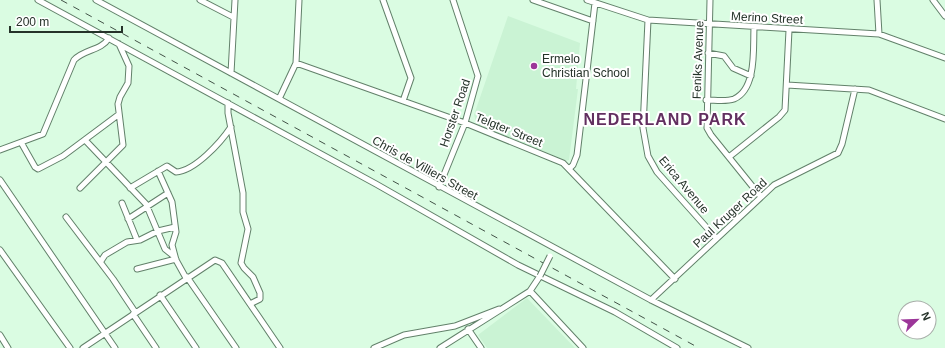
<svg xmlns="http://www.w3.org/2000/svg" width="945" height="348" font-family="Helvetica,sans-serif">
<style>
.built{fill:#caf3d4}
.lines{fill:none;stroke-linecap:round;stroke-linejoin:round}
.minor-casing{stroke:#62816a;stroke-width:7}
.minor{stroke:#fff;stroke-width:5}
.rail{stroke:#435348;stroke-width:1;stroke-dasharray:7 7;stroke-linecap:butt}
.minor-bridge-casing{stroke:#62816a;stroke-width:7;stroke-linecap:butt}
.minor-bridge{stroke:#fff;stroke-width:5}
.poi-dot{fill:#9c3599;stroke:#fff;stroke-width:1.5}
.labels{text-anchor:middle;stroke-width:4;stroke-linejoin:round;paint-order:stroke}
.street-label{font-size:12px;fill:#253229;stroke:#fff}
.poi-label{font-size:12px;fill:#253229;stroke:#fff;text-anchor:start}
.district-label{font-size:16px;font-weight:bold;letter-spacing:1px;fill:#622f60;stroke:#fff}
</style>
<rect width="100%" height="100%" fill="#dafce2"/>
<path class="built" d="M508 16 580 43 576 89H578L569 160 566 161 477 124 474 115Z
M527 298 575 348H487L478 335Z"/>
<g class="lines">
<g class="minor-casing">
<path id="minor" d="M38 0 376 184 518 265 615 312 677 348
M96 0 651 300 748 348
M200 0 233 17
M383 0 411 78 403 101
M533 0 593 21
M587 0 648 20 879 34 945 58
M710 0 707 128 711 135 761 197
M877 0 879 34
M933 0 945 16
M648 20 643 128 648 156 657 172 716 238
M708 53 724 56 733 68 751 76
M296 63 465 123 563 163 675 279
M231 73 235 0
M787 85 869 90 945 119
M279 99 296 63 299 0
M706 100C715 100 726 102 734 99 757 89 753 48 754 28
M228 103V113L243 193V212L248 229 241 263 244 268 253 277 260 293V299L250 304
M85 140 146 204 165 249 175 257
M22 144 35 167 38 169 63 156 118 115
M0 150 43 134 74 60C84 49 101 51 109 38
M729 157 779 117 785 110 789 30
M570 168 573 165 577 155 595 3
M158 171 172 202 176 232 172 245 176 260 186 278
M0 180 115 348
M439 187 465 123 478 76 453 0
M80 188 123 145 118 104 120 97 128 83 129 66 119 44
M130 188 167 166 176 172C195 171 221 142 231 127
M122 203 137 240
M66 217 113 279 135 312
M128 219 168 193
M0 250 70 348
M101 261 105 255 127 242 140 240 158 231 175 227
M137 269 176 259
M187 277 236 348
M530 291 583 348
M160 295 196 348
M651 300 774 185 838 153 842 144 855 89
M133 314 156 348
M468 329 481 348
M0 335 8 348
M83 348 215 260 222 263 280 348
M374 348 404 335 455 326 499 309
M440 348 530 291 540 276"/>
</g>
<use href="#minor" class="minor"/>
<path class="rail" d="M61 0 699 348"/>
<g class="minor-bridge-casing">
<path id="minor-bridge" d="M540 276 550 256"/>
</g>
<use href="#minor-bridge" class="minor-bridge"/>
</g>
<circle class="poi-dot" cx="534" cy="66" r="4"/>
<g class="labels">
<g class="street-label">
<text transform="translate(767 18) rotate(3)" y="4">Merino Street</text>
<text transform="translate(698 60) rotate(-88)" y="4">Feniks Avenue</text>
<text transform="translate(455 113) rotate(-71)" y="4">Horster Road</text>
<text transform="translate(509 130) rotate(22)" y="4">Telgter Street</text>
<text transform="translate(425 168) rotate(29)" y="4">Chris de Villiers Street</text>
<text transform="translate(684 185) rotate(50)" y="4">Erica Avenue</text>
<text transform="translate(730 213) rotate(-43)" y="4">Paul Kruger Road</text>
</g>
<g class="poi-label">
<text x="542" y="63">Ermelo<tspan x="542" dy="14">Christian School</tspan></text>
</g>
<g class="district-label">
<text x="665" y="125">NEDERLAND PARK</text>
</g>
</g>
<g transform="translate(917 320) rotate(67)"><circle r="19" fill="#ffffff" stroke="#a8ada9"/>
<path d="M0-3L7 15L0 10L-7 15Z" fill="#9c3599"/>
<text y="-6" font-size="11" font-weight="bold" text-anchor="middle" fill="#253229">N</text>
</g>
<path d="M10 26v6h112v-6" fill="none" stroke="#253229" stroke-width="2"/>
<text x="16" y="26" font-size="12" fill="#253229" stroke="#ffffff" stroke-width="3" paint-order="stroke">200 m</text>
</svg>
